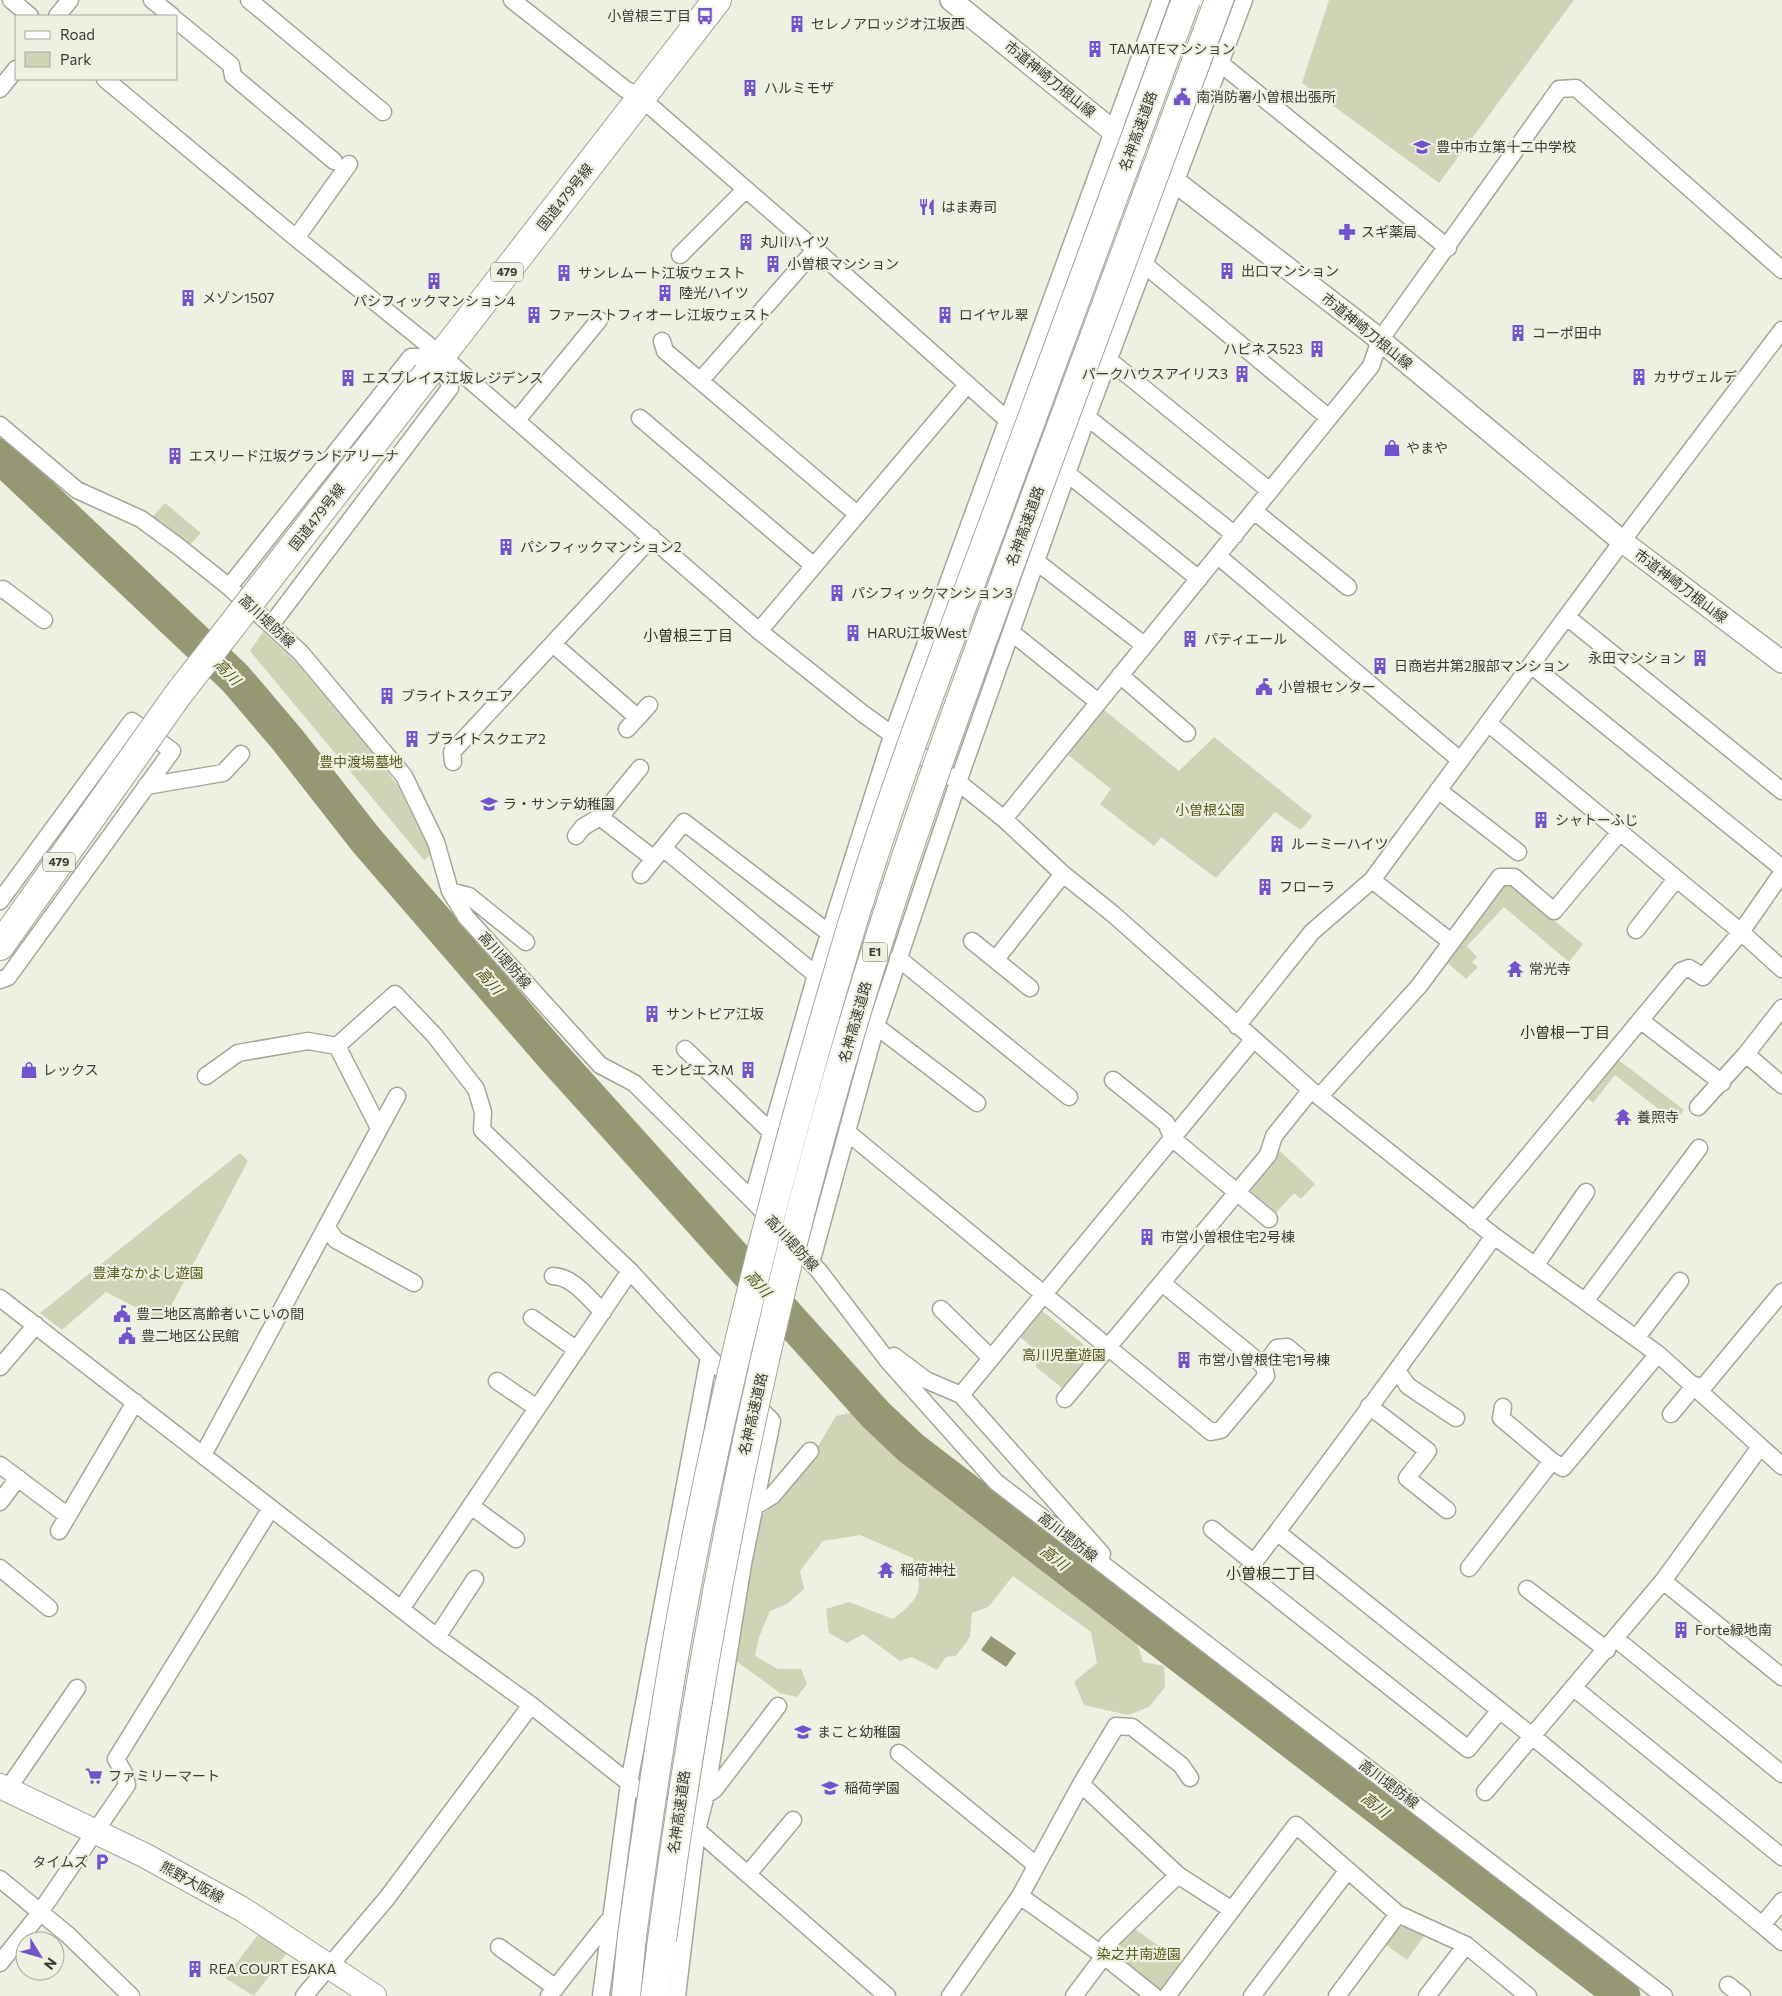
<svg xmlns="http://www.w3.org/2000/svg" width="1782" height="1996" font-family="Commissioner,'Noto Sans JP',sans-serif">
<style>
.green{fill:#d1d3b6}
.water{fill:#959872}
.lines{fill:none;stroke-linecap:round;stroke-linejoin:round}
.river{stroke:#959872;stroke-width:35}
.minor-casing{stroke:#a5a699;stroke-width:19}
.tertiary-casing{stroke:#a5a699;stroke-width:24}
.secondary-casing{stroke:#a5a699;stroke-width:26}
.trunk-casing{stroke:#a5a699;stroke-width:30}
.motorway-casing{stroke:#a5a699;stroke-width:30}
.minor{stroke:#fff;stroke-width:16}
.tertiary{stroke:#fff;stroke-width:21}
.secondary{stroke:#fff;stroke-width:24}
.trunk{stroke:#fff;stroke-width:28}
.motorway{stroke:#fff;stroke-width:28}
.trunk-bridge-casing{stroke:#a5a699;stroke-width:30;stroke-linecap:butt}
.motorway-bridge-casing{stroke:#a5a699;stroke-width:30;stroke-linecap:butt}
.trunk-bridge{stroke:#fff;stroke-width:28}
.motorway-bridge{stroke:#fff;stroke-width:28}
.labels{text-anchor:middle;stroke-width:4.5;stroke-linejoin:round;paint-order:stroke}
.shield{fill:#eef0e2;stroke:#707169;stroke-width:1}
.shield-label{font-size:12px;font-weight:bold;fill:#3a3b35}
.poi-label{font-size:14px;fill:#3a3b35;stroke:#eef0e2;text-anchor:start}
.street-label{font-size:14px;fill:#3a3b35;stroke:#eef0e2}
.park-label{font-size:14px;fill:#595b1d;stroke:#eef0e2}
.neighbourhood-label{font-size:15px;fill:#34352a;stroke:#eef0e2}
.water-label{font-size:15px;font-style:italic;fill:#57591b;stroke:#eef0e2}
</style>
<rect width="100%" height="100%" fill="#eef0e2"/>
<path class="green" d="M1329 0H1574L1439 183 1302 83Z
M165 503 201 533 188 547 152 517Z
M263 632 295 661 376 756 398 786 432 854 424 860 250 651Z
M1103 709 1179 771 1214 737 1312 816 1301 830 1275 812 1216 878 1161 837 1154 846 1100 804 1111 789 1067 754Z
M1499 885H1510L1583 944 1569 962 1504 907 1467 946 1477 957 1472 962 1478 967 1466 979 1444 960Z
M1616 1058 1684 1110 1675 1122 1615 1075 1593 1103 1586 1097Z
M1280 1151 1315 1184 1301 1199 1294 1193 1275 1214 1251 1196 1250 1188Z
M240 1153 248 1161 163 1321 106 1292 62 1330 40 1313Z
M1041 1310 1093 1352 1063 1389 1035 1366 1043 1356 1020 1337Z
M859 1411C940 1497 1040 1563 1134 1634L1143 1662 1164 1666 1165 1687 1149 1707 1128 1715 1084 1705 1074 1682 1097 1663 1091 1632 1013 1576 988 1607 972 1613 970 1637 956 1656 946 1657 937 1670 912 1657 900 1661 863 1634 847 1643 829 1633 826 1609 849 1602 893 1619C920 1598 924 1591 913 1558L860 1535 823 1541 800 1571 804 1589 787 1604 770 1611 759 1637 755 1656 778 1669H801L807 1684 797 1697 780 1693 736 1661 759 1517C793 1491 814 1453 836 1416Z
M1408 1925 1427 1932 1407 1960 1386 1945 1398 1928Z
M1135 1929 1183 1964 1162 1992 1108 1953Z
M260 1932 289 1950 254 1996 225 1978Z"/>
<path class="water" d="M991 1636 1016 1653 1006 1667 981 1650Z"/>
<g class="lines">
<path class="river" d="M0 456 235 678 287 739 366 840 551 1054 876 1415 911 1448 1623 1996"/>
<g class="minor-casing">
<path id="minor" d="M11 0 30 16
M152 0 172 16
M249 0 383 112
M512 0 625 89 641 98 856 285 1068 474 1199 579
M57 16 70 0
M176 20 231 65 233 76 334 161
M1220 63 1448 248
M105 79 296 238 442 356 759 631 862 713 958 782 1004 819 1063 874 1113 914 1311 1090 1494 1236 1658 1354 1782 1466
M0 89 16 69
M296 238 349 164
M680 255 745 190
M1145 265 1329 418
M662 341 665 351 857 514
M1109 360 1270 491
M700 381 815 250
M1087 417 1235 535
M640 418 814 566
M517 420 599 320
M0 425 77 490 141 519 179 547 229 587 301 653 404 776 436 842 450 891 466 917 600 1065 634 1083 752 1200 819 1271 888 1361 996 1482 1664 1996
M1254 511 1348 587
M1218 556 1460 760
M1037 562 1144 645
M229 587 411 357 442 356 450 388 271 625
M0 590 3 589 44 620
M1567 617 1782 791
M759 631 967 385
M1011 632 1098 702
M553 644 637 717
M1531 665 1782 868
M1120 675 1187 733
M1488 723 1741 932 1782 969
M627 729 649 705
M453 762 452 752 652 537
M146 786 223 773 241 754
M1438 790 1518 852
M600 817 654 859
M1004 819 1371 366 1380 340 1559 89 1576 88 1782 270
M576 836 583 827 600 817 640 768
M663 848 816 975
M641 875 684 822 829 933
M1372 880 1451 942
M450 891 469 896 526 942
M0 901 132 721 172 751 8 977 0 980
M1636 930 1676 879
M972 941 1030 988
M898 958 1069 1097
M996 959 1063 874
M1782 1008 1746 1054 1782 1085
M1640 1020 1722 1083
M876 1026 977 1103
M1237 1026 1312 932 1372 880 1635 524 1782 330
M337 1046 395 994 435 1036 476 1089 483 1112 482 1130 630 1271 709 1357 772 1421 743 1564 706 1795 697 1830 677 1996
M685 1049 771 1132
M206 1076 238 1053 308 1041 337 1046 379 1128
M1113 1080 1166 1123 1173 1139 1269 1219
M1320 1096 1419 986 1500 877H1514L1554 911 1620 832
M1698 1107 1746 1054
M847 1132 1211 1432 1221 1430 1266 1376 1264 1366 1162 1283
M752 1200 816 975 892 736 1161 0
M1474 1221 1681 971 1689 968 1703 977 1741 932 1782 873
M326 1227 336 1240 414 1283
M1494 1236C1413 1349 1330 1462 1246 1573L1468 1749 1500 1710
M811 1263 876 1026 958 782 1087 417 1244 0
M1535 1266 1586 1192
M553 1276C574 1277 588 1298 603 1312
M0 1298 437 1637 531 1705 629 1783 697 1830 887 1996
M1586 1300 1699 1148
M941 1309 991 1358
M532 1318 577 1350
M1637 1337 1680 1281
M894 1356 926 1380 961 1395
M1264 1366 1277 1348 1287 1347 1299 1357
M0 1367 36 1325
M1397 1371 1408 1386 1456 1418
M497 1381 537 1408
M1700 1391 1782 1292
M1065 1399 1268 1155 1274 1136 1311 1090
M1369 1406 1428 1451 1407 1478 1447 1510
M1503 1407 1501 1418 1552 1461
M1671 1414 1695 1385
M203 1455 397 1096
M0 1465 68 1516
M0 1502 18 1478
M471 1506 516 1539
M754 1507 772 1496 810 1451
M1212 1529 1254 1563
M59 1531 135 1402
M1277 1532 1532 1736 1762 1925 1782 1901
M1102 1554 961 1395 1253 1040
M0 1568 49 1608
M1469 1568 1552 1461 1563 1468 1658 1354
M1663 1581 1782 1677
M1527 1589 1607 1650
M401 1609 630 1271
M437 1637 475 1579
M1616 1639 1782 1774
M1574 1688 1782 1857
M899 1753 1036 1865
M1081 1784 1178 1875 1232 1910
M7 1790 77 1688
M1485 1792 1663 1581 1760 1447
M706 1795 715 1789 778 1706
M748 1874 793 1820
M0 1879 68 1935 131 1996
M1020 1896 1104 1956 1154 1996
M1762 1925 1782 1942
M499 1947 556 1988
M0 1963 36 1918 127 1785 124 1773 116 1759 271 1508
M1728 1985 1742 1996
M304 1996 387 1898 531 1705
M549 1996 609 1920
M601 1996 629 1783 709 1357
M950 1996 1020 1896 1081 1784 1116 1726 1132 1727 1181 1765 1190 1778
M1074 1996 1104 1956 1107 1944 1178 1875
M1167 1996 1296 1825 1398 1914 1466 1945 1528 1996
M1252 1996 1348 1870
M1337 1996 1398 1914
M1427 1996 1466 1945"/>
</g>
<g class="tertiary-casing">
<path id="tertiary" d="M951 0 1177 183 1369 331 1623 542 1782 662"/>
</g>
<g class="secondary-casing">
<path id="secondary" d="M0 1786 144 1855 242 1909 374 1996"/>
</g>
<g class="trunk-casing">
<path id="trunk" d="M296 543 717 0
M0 946 119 778"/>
</g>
<g class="motorway-casing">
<path id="motorway" d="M626 1996 632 1936
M655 1996 662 1940"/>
</g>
<use href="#minor" class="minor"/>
<use href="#tertiary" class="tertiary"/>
<use href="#secondary" class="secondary"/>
<use href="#trunk" class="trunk"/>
<use href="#motorway" class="motorway"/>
<g class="trunk-bridge-casing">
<path id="trunk-bridge" d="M119 778 177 696 296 543"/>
</g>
<g class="motorway-bridge-casing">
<path id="motorway-bridge" d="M632 1936C648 1819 665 1702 687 1585 728 1369 783 1156 846 945 888 802 941 663 993 524 1057 349 1122 175 1186 0
M662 1940C707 1601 775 1263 880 937 928 785 984 636 1039 486 1099 324 1159 162 1219 0"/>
</g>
<use href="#trunk-bridge" class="trunk-bridge"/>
<use href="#motorway-bridge" class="motorway-bridge"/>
</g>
<defs>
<g id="bus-bare" transform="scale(1.35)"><path d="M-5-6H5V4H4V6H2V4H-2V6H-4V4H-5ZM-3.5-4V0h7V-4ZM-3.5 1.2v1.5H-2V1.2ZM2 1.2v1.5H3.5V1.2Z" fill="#7253cd" stroke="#eef0e2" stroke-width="2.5" paint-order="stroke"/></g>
<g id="building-bare" transform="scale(1.35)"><path d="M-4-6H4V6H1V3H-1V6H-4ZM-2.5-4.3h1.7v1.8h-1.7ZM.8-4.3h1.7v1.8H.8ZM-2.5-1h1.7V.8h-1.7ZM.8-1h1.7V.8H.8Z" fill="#7253cd" stroke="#eef0e2" stroke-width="2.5" paint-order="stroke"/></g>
<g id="civic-bare" transform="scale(1.35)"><path d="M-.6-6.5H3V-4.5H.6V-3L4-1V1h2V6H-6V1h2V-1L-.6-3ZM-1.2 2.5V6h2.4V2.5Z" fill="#7253cd" stroke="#eef0e2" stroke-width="2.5" paint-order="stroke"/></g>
<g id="school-bare" transform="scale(1.35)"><path d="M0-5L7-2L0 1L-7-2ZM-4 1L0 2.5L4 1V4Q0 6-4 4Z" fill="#7253cd" stroke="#eef0e2" stroke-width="2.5" paint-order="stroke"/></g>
<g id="restaurant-bare" transform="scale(1.35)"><path d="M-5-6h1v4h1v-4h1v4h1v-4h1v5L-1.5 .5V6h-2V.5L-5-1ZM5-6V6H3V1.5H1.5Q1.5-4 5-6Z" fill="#7253cd" stroke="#eef0e2" stroke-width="2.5" paint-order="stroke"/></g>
<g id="pharmacy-bare" transform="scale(1.35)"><path d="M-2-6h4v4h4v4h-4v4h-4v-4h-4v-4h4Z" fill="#7253cd" stroke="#eef0e2" stroke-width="2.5" paint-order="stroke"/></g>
<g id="shop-bare" transform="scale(1.35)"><path d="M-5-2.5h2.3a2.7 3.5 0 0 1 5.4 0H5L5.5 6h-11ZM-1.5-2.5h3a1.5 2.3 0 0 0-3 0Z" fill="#7253cd" stroke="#eef0e2" stroke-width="2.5" paint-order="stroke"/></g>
<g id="temple-bare" transform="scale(1.35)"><path d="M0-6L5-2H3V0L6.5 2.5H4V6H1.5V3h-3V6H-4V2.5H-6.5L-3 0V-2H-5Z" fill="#7253cd" stroke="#eef0e2" stroke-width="2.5" paint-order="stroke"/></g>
<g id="supermarket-bare" transform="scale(1.35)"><path d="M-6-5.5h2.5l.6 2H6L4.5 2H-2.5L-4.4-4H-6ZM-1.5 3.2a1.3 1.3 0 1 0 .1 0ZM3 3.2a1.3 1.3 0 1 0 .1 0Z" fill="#7253cd" stroke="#eef0e2" stroke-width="2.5" paint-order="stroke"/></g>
<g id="parking-bare" transform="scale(1.35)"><path d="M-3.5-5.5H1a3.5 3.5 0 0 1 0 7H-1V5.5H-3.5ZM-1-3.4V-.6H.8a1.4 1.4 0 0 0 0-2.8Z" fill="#7253cd" stroke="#eef0e2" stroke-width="2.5" paint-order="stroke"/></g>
</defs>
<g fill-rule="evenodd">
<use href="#bus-bare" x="705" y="16"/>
<use href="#building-bare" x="797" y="24"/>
<use href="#building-bare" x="1095" y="49"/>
<use href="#building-bare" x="750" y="88"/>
<use href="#civic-bare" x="1182" y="97"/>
<use href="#school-bare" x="1422" y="147"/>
<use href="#restaurant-bare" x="927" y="207"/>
<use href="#pharmacy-bare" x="1347" y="232"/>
<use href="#building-bare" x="746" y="242"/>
<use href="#building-bare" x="773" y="264"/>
<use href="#building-bare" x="1227" y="271"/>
<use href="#building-bare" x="564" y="273"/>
<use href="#building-bare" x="434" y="281"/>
<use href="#building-bare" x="665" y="293"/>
<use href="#building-bare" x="188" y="298"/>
<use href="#building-bare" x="534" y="315"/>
<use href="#building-bare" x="945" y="315"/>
<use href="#building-bare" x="1518" y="333"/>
<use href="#building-bare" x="1317" y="349"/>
<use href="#building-bare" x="1242" y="374"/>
<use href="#building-bare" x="1639" y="377"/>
<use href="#building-bare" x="348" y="378"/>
<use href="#shop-bare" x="1392" y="448"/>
<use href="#building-bare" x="175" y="456"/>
<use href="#building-bare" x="506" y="547"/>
<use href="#building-bare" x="837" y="593"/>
<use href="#building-bare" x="853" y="633"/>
<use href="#building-bare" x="1190" y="639"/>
<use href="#building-bare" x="1700" y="658"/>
<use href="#building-bare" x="1380" y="666"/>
<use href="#civic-bare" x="1264" y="687"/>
<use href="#building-bare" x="387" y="696"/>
<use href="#building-bare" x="412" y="739"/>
<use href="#school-bare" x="489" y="804"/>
<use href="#building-bare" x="1541" y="820"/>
<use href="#building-bare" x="1277" y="844"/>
<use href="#building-bare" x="1265" y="887"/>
<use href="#temple-bare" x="1515" y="969"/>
<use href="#building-bare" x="652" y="1014"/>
<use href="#shop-bare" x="29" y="1070"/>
<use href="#building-bare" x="748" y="1070"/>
<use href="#temple-bare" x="1623" y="1117"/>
<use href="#building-bare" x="1147" y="1237"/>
<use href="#civic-bare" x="122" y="1314"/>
<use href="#civic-bare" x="127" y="1336"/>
<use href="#building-bare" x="1184" y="1360"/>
<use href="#temple-bare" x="886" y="1570"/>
<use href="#building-bare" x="1681" y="1630"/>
<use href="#school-bare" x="803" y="1732"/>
<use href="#supermarket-bare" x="94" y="1776"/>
<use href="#school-bare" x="830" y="1788"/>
<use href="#parking-bare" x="102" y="1862"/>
<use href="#building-bare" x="195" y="1969"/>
</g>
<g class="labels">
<g class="shield">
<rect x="491" y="262.5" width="32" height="19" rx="4"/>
<rect x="43" y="852.5" width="32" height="19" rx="4"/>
<rect x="862.5" y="942.5" width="25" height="19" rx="4"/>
</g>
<g class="shield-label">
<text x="507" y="276">479</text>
<text x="59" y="866">479</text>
<text x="875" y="956">E1</text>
</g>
<g class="poi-label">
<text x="691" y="21" text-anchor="end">小曽根三丁目</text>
<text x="811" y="29">セレノアロッジオ江坂西</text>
<text x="1109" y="54">TAMATEマンション</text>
<text x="764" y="93">ハルミモザ</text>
<text x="1196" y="102">南消防署小曽根出張所</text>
<text x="1436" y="152">豊中市立第十二中学校</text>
<text x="941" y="212">はま寿司</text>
<text x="1361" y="237">スギ薬局</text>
<text x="760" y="247">丸川ハイツ</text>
<text x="787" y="269">小曽根マンション</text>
<text x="1241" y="276">出口マンション</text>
<text x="578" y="278">サンレムート江坂ウェスト</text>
<text x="679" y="298">陸光ハイツ</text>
<text x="202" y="303">メゾン1507</text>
<text x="434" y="306" text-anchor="middle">パシフィックマンション4</text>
<text x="548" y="320">ファーストフィオーレ江坂ウェスト</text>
<text x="959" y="320">ロイヤル翠</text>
<text x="1532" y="338">コーポ田中</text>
<text x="1303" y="354" text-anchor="end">ハピネス523</text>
<text x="1228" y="379" text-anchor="end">パークハウスアイリス3</text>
<text x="1653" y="382">カサヴェルデ</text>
<text x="362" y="383">エスプレイス江坂レジデンス</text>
<text x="1406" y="453">やまや</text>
<text x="189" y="461">エスリード江坂グランドアリーナ</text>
<text x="520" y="552">パシフィックマンション2</text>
<text x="851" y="598">パシフィックマンション3</text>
<text x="867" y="638">HARU江坂West</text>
<text x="1204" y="644">パティエール</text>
<text x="1686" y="663" text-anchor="end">永田マンション</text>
<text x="1394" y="671">日商岩井第2服部マンション</text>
<text x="1278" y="692">小曽根センター</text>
<text x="401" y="701">ブライトスクエア</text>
<text x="426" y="744">ブライトスクエア2</text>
<text x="503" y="809">ラ・サンテ幼稚園</text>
<text x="1555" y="825">シャトーふじ</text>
<text x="1291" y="849">ルーミーハイツ</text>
<text x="1279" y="892">フローラ</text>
<text x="1529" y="974">常光寺</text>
<text x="666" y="1019">サントピア江坂</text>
<text x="43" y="1075">レックス</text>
<text x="734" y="1075" text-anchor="end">モンピエスM</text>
<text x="1637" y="1122">養照寺</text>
<text x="1161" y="1242">市営小曽根住宅2号棟</text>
<text x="136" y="1319">豊二地区高齢者いこいの間</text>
<text x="141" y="1341">豊二地区公民館</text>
<text x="1198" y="1365">市営小曽根住宅1号棟</text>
<text x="900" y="1575">稲荷神社</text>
<text x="1695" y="1635">Forte緑地南</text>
<text x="817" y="1737">まこと幼稚園</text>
<text x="108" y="1781">ファミリーマート</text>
<text x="844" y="1793">稲荷学園</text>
<text x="88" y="1867" text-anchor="end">タイムズ</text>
<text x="209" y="1974">REA COURT ESAKA</text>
</g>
<g class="street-label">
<text transform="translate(1050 79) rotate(39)" y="5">市道神崎刀根山線</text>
<text transform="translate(1138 131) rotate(-70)" y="5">名神高速道路</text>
<text transform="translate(565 197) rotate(-52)" y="5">国道479号線</text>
<text transform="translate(1367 331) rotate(39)" y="5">市道神崎刀根山線</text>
<text transform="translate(317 517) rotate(-52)" y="5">国道479号線</text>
<text transform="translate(1025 526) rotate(-70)" y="5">名神高速道路</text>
<text transform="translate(1681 586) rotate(37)" y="5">市道神崎刀根山線</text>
<text transform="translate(267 621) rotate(43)" y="5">高川堤防線</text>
<text transform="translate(505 960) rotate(48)" y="5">高川堤防線</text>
<text transform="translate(855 1022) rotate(-74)" y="5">名神高速道路</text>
<text transform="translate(792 1243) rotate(47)" y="5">高川堤防線</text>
<text transform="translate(753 1414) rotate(-77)" y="5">名神高速道路</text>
<text transform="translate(1068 1537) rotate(38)" y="5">高川堤防線</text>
<text transform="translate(1389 1784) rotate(37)" y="5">高川堤防線</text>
<text transform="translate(679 1812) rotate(-82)" y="5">名神高速道路</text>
<text transform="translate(192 1882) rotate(29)" y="5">熊野大阪線</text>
</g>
<g class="park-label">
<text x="361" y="767">豊中渡場墓地</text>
<text x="1210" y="815">小曽根公園</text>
<text x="148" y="1278">豊津なかよし遊園</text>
<text x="1064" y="1360">高川児童遊園</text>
<text x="1139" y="1959">染之井南遊園</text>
</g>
<g class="neighbourhood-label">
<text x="688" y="641">小曽根三丁目</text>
<text x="1565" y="1038">小曽根一丁目</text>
<text x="1271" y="1579">小曽根二丁目</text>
</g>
<g class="water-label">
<text transform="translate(227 672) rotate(46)" y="5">高川</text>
<text transform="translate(489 981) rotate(49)" y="5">高川</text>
<text transform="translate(758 1284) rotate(48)" y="5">高川</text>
<text transform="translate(1054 1558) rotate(38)" y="5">高川</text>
<text transform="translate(1375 1805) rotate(38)" y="5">高川</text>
</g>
</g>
<rect x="15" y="15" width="162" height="65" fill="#eef0e2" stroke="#a6a89d"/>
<rect x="25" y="31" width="25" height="8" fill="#ffffff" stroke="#a6a89d"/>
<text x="60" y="40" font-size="15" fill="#3a3b35">Road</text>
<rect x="25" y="52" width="25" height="15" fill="#d1d3b6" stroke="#a6a89d"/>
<text x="60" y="65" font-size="15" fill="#3a3b35">Park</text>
<g transform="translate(40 1956) rotate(127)"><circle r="24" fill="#eef0e2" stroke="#a6a89d"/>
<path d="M0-4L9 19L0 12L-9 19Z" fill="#7253cd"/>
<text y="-8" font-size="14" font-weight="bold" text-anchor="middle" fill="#3a3b35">N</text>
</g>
</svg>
